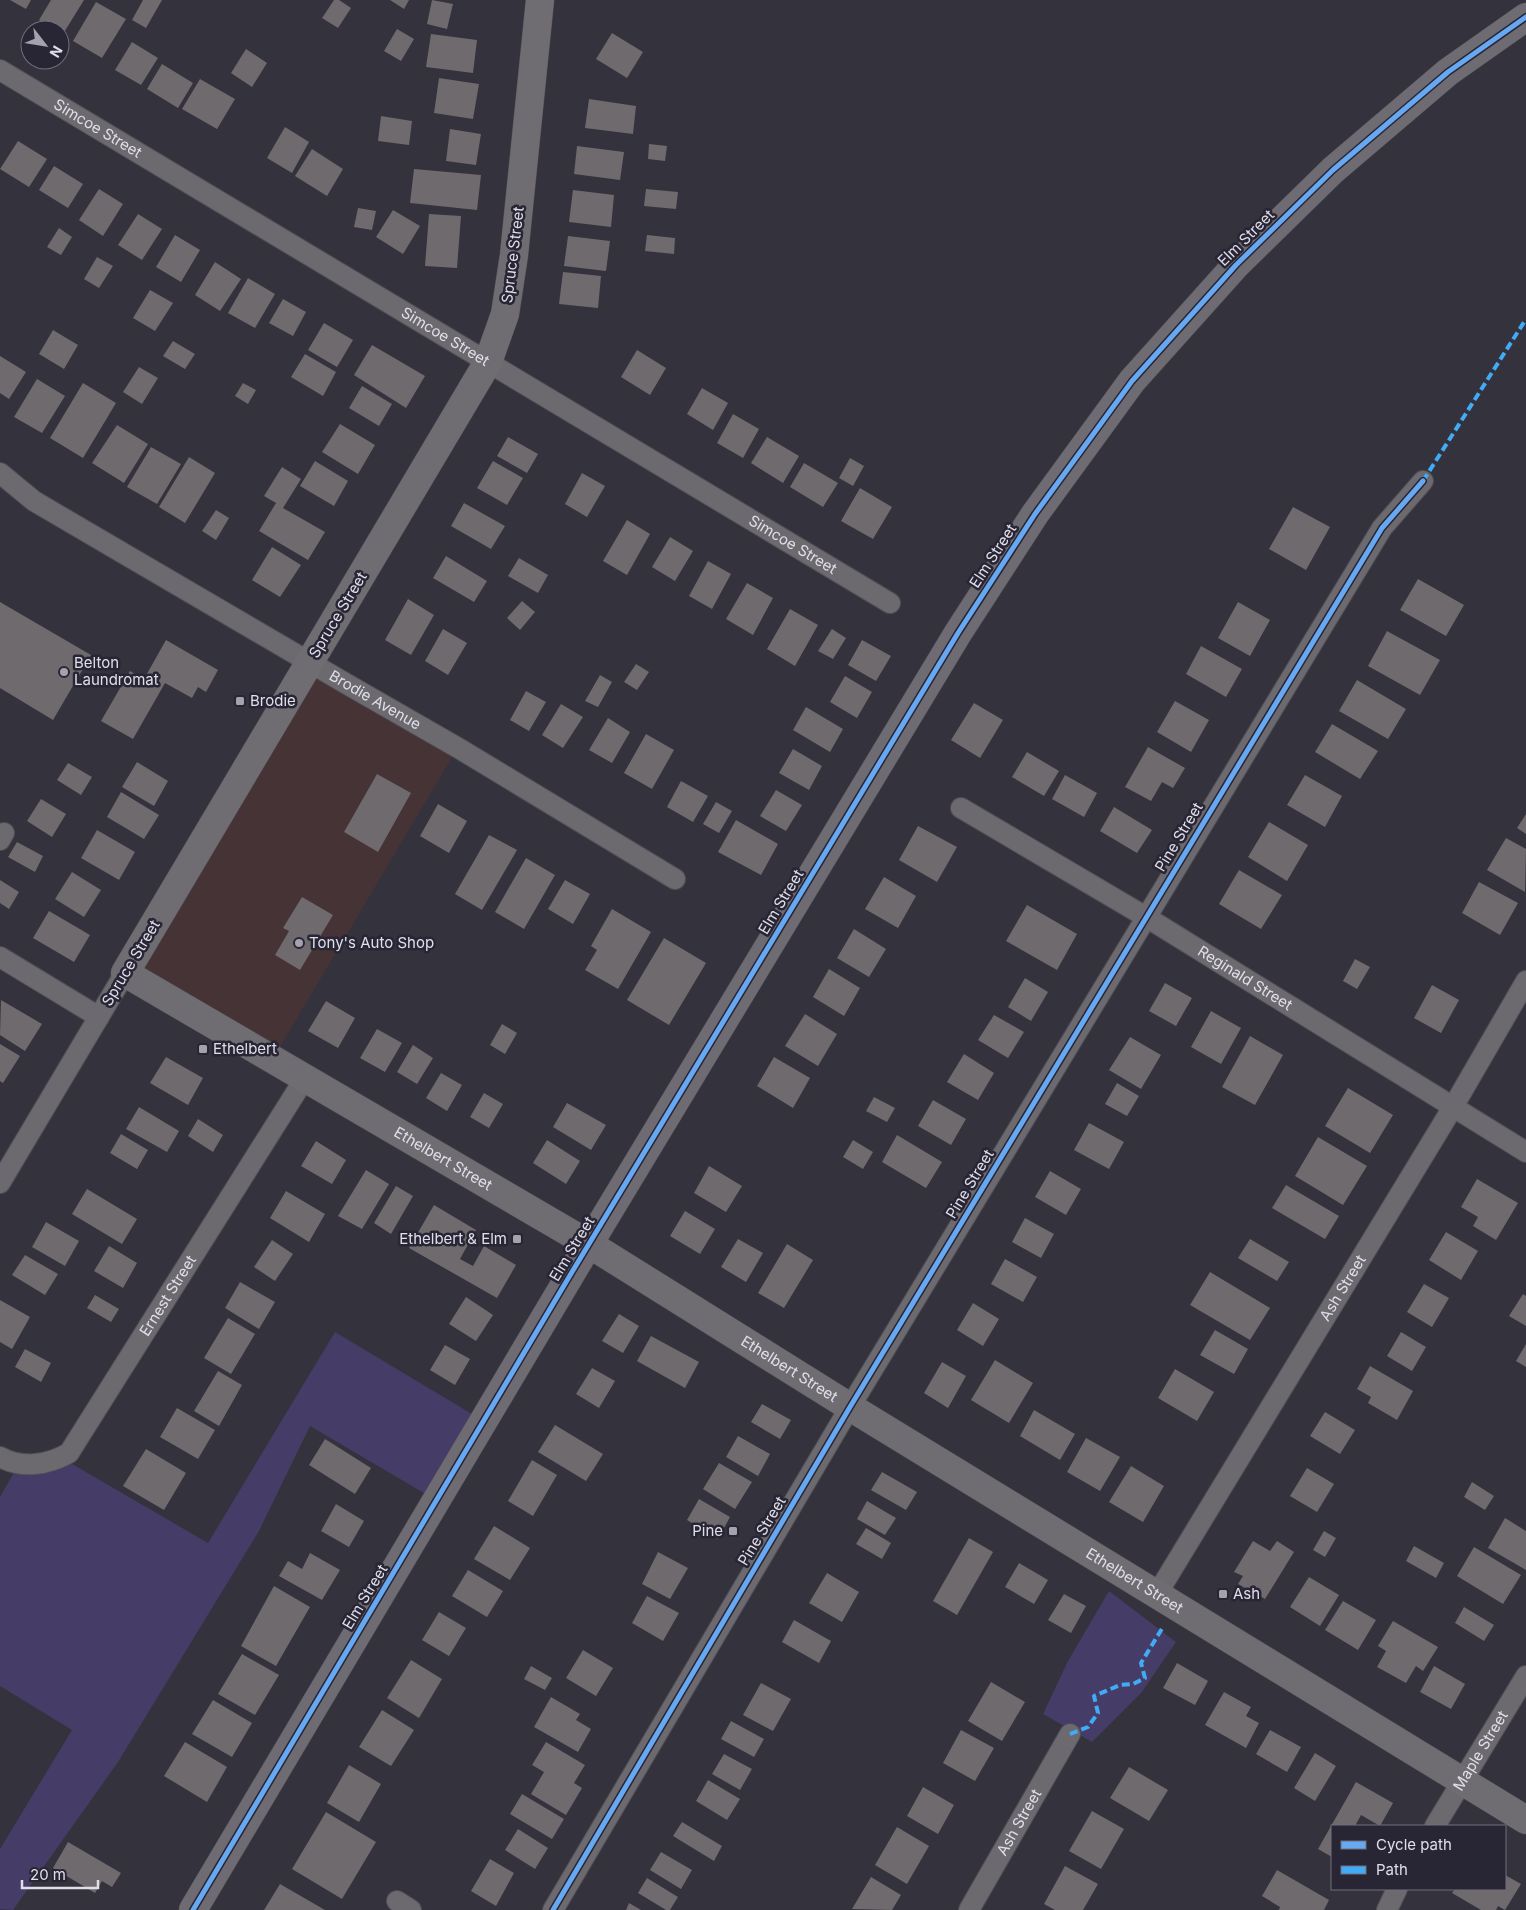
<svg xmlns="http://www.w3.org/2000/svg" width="1526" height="1910" font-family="Inter,sans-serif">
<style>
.commercial{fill:#453336}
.green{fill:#453c67}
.building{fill:#6f6a6e}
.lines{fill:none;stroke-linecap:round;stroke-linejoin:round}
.street-casing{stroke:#504e57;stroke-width:22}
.secondary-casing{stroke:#504e57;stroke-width:29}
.primary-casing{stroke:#504e57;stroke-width:29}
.street{stroke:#6c6a6e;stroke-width:20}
.secondary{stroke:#706d72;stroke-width:28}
.primary{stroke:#6e6b72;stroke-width:28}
.quiet{stroke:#42abf6;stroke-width:4;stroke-dasharray:8 4;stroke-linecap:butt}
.cycleway-casing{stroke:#282535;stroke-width:8}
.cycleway{stroke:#66a8f1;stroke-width:5}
.poi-dot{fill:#a4a2ac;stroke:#282535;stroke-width:2}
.labels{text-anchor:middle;stroke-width:5;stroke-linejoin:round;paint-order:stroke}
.street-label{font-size:15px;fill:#e0dee9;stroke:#282535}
.poi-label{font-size:15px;fill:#e0dee9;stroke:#282535;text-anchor:start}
</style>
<rect width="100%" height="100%" fill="#34323c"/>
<path class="commercial" d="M311 665 457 749 274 1057 129 972Z"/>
<path class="green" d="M335 1332 482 1420 434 1499 310 1426 259 1531 118 1762 13 1910 0 1909V1849L72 1730 0 1686V1497L18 1465 67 1461 208 1543Z
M1109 1591 1176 1642 1142 1692 1092 1742 1043 1714 1068 1661Z"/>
<path class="building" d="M10 0H31L26 9Z
M51 0H84L63 34 60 32V30H56L39 20Z
M143 0H162L146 28 132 20Z
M334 0H339L351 8 338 28 322 18Z
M390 0H409L404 9Z
M432 0 453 4 447 29 427 24Z
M96 2 126 19 102 58 73 41Z
M397 29 414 39 401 61 384 51Z
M612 33 643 52 627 78 596 59Z
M431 34 477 40 473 73 426 67Z
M132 42 158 58 141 85 115 70Z
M246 49 267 63 252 87 231 73Z
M162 64 193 83 178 108 147 89Z
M439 78 479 84 473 119 434 113Z
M200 79 235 99 217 129 182 109Z
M589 99 636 106 633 134 585 128Z
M381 116 412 121 409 145 378 141Z
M285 127 309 142 292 173 267 158Z
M450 129 481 134 476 165 446 161Z
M18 141 47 159 29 187 0 169Z
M649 144 667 146 665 161 648 159Z
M577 146 624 152 620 180 574 174Z
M312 149 343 169 327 196 295 176Z
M54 166 83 184 68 208 39 190Z
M414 169 481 175 477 210 410 203Z
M99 189 123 204 103 236 79 220Z
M646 189 678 192 676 209 644 206Z
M573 190 614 195 611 227 569 222Z
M358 208 376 211 372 230 354 227Z
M393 210 420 226 403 254 376 237Z
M138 214 162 229 142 260 118 245Z
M429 214 461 216 457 268 425 266Z
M59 228 72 237 61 255 47 247Z
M175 235 200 250 181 282 156 267Z
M647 235 675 238 674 254 645 251Z
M568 236 610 241 606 271 564 266Z
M97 257 113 266 99 288 84 279Z
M215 262 241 279 220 311 195 295Z
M563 272 601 276 598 308 559 304Z
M248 278 275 294 255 328 228 313Z
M150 290 173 303 155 331 133 318Z
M283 299 306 312 293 336 269 323Z
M324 323 353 340 337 367 308 350Z
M53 330 78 345 64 369 39 354Z
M173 341 195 354 185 369 163 356Z
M372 345 425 376 406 408 354 375Z
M637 350 666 368 650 395 621 377Z
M305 354 336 372 323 396 291 377Z
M0 356 26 372 9 399 0 393Z
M139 367 158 378 142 404 123 392Z
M37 379 65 396 42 433 14 417Z
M83 383 116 403 83 458 50 438Z
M243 383 256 390 248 404 235 396Z
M362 386 392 404 379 426 349 408Z
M702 388 728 403 713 430 687 414Z
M733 414 759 429 743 458 717 443Z
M340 424 375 445 358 474 322 452Z
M117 425 148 444 124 483 92 463Z
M508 437 538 454 527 473 497 456Z
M767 437 799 456 783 483 751 463Z
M151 447 181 464 157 504 127 487Z
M189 457 215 473 185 523 159 507Z
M850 458 864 466 853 486 839 478Z
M315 461 348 481 334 506 300 486Z
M493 461 523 478 507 505 477 488Z
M804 463 838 483 823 507 790 487Z
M282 467 301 479 283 508 325 532 308 560 259 531 276 503 264 496Z
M582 473 605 486 587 517 565 504Z
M860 488 892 507 873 539 841 521Z
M464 503 505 526 491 549 451 526Z
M1293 507 1330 527 1306 570 1269 549Z
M216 510 229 518 216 540 202 531Z
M627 520 650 534 627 575 603 561Z
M670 537 693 551 675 581 652 567Z
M272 547 301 565 280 597 252 580Z
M446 556 487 581 474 602 433 578Z
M519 558 548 575 538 593 508 576Z
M708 561 731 574 712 609 689 596Z
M1418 579 1464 605 1446 636 1400 610Z
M747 583 773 598 753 635 726 619Z
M408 599 434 615 411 655 385 640Z
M522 601 535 612 520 630 507 618Z
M0 602 91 655 53 720 0 688Z
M1238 602 1270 620 1250 656 1218 638Z
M790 609 818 625 795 666 767 649Z
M443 629 467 643 448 675 425 661Z
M832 629 846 638 833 659 818 651Z
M1387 631 1440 660 1420 695 1368 666Z
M166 640 218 670 206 692 198 687 192 698 165 683 133 739 101 721 130 671 144 679Z
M862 640 891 656 876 681 848 665Z
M1201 646 1242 669 1226 697 1186 674Z
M636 664 649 672 637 690 624 682Z
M600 675 612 682 598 707 585 701Z
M845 676 872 692 857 718 830 702Z
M1357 680 1406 709 1388 739 1339 711Z
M526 691 546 702 529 731 510 720Z
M1175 701 1209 720 1191 752 1157 732Z
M974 703 1003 720 980 758 951 740Z
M561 704 583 717 563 748 542 735Z
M806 707 843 729 830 752 793 730Z
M608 718 630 732 612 763 589 750Z
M1332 724 1378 751 1360 779 1315 752Z
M646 734 674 750 652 789 624 773Z
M1148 747 1185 768 1173 788 1162 782 1151 801 1125 787Z
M793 749 822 766 809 790 779 773Z
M1027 752 1059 771 1044 796 1012 777Z
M137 762 168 781 154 806 122 787Z
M68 763 92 777 81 795 57 780Z
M377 774 411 793 378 852 344 832Z
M1065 775 1097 793 1084 817 1052 799Z
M1305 775 1342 796 1325 827 1287 805Z
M681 781 708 796 693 822 667 807Z
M776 790 802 805 786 831 760 816Z
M121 792 159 815 144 839 107 817Z
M41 799 66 814 52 837 27 821Z
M716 802 732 811 719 833 703 824Z
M438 804 467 821 449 853 420 836Z
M1114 807 1152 830 1137 853 1100 831Z
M1526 814V834L1517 828Z
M736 820 778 844 761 875 718 852Z
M1269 822 1308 845 1287 881 1248 857Z
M918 826 957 847 937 882 899 860Z
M97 830 135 852 119 880 81 858Z
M489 835 517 850 482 910 455 894Z
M1506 838 1526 849 1525 892 1487 870Z
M17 842 43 856 35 872 8 857Z
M526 858 555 875 524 929 495 912Z
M1239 870 1282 895 1261 929 1219 904Z
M72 872 101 890 84 917 55 899Z
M884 877 916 896 898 928 865 909Z
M0 880 19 892 9 909 0 903Z
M565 880 590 894 573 924 548 909Z
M1479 882 1518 903 1500 935 1462 913Z
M302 897 333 915 300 970 275 955 289 931 283 928Z
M1027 905 1077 934 1057 970 1006 941Z
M612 909 651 932 618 989 585 970 597 950 591 946Z
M49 911 90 935 74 962 33 938Z
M854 929 886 949 869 977 837 958Z
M664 938 706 963 669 1025 627 1000Z
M1355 959 1370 967 1357 989 1343 981Z
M829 969 860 988 844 1016 813 997Z
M1025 978 1048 992 1031 1021 1008 1007Z
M1165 983 1192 998 1176 1026 1149 1011Z
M1432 985 1459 1000 1441 1033 1414 1018Z
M1 1000 42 1024 25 1051 0 1035Z
M326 1001 355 1018 338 1048 308 1031Z
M1211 1011 1241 1028 1221 1064 1191 1047Z
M805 1014 837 1034 818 1066 785 1046Z
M994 1015 1024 1032 1008 1058 978 1040Z
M502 1024 517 1033 505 1054 490 1045Z
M377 1029 402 1043 385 1072 360 1058Z
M1250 1036 1283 1055 1255 1105 1222 1087Z
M1130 1037 1161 1055 1141 1089 1109 1070Z
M0 1044 20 1056 3 1083 0 1081Z
M413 1045 433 1058 417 1084 397 1072Z
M964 1054 994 1073 978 1100 947 1082Z
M166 1057 203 1078 188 1105 150 1083Z
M774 1057 810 1078 793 1108 757 1086Z
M441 1073 462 1085 447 1111 426 1098Z
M1117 1083 1139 1096 1127 1116 1105 1104Z
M1348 1088 1393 1115 1370 1153 1325 1126Z
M484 1093 503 1104 489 1128 470 1117Z
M874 1097 895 1108 887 1122 866 1111Z
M933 1100 966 1119 951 1145 918 1126Z
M567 1103 606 1125 591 1150 553 1127Z
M139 1107 179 1131 167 1152 126 1129Z
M198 1119 223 1135 213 1152 188 1136Z
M1089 1123 1124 1142 1109 1169 1074 1150Z
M121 1134 148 1150 137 1169 110 1153Z
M897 1135 942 1162 926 1188 882 1162Z
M1318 1137 1367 1166 1343 1205 1295 1176Z
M547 1140 580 1161 566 1184 533 1163Z
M853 1140 873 1152 863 1169 843 1157Z
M316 1141 346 1160 332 1184 301 1166Z
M709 1166 742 1186 726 1212 694 1193Z
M366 1170 389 1184 362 1229 338 1216Z
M1050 1171 1081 1189 1066 1215 1035 1197Z
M1477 1179 1518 1203 1496 1240 1473 1226 1478 1217 1461 1207Z
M1286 1185 1339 1216 1325 1239 1272 1208Z
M396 1186 413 1196 391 1234 374 1223Z
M87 1189 137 1219 122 1244 72 1214Z
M286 1191 325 1214 309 1242 270 1218Z
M434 1205 476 1230 460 1259 473 1266 484 1246 516 1265 497 1298 409 1248Z
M685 1211 715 1229 700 1254 670 1236Z
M1025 1218 1054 1234 1041 1258 1012 1242Z
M46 1222 79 1241 65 1266 32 1247Z
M1446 1232 1478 1251 1461 1280 1429 1260Z
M738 1239 763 1253 746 1282 721 1267Z
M1250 1239 1289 1262 1277 1281 1238 1258Z
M272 1240 293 1254 275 1281 254 1267Z
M787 1244 813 1260 784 1308 758 1293Z
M109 1246 137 1263 123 1288 94 1271Z
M25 1255 58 1274 45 1295 12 1275Z
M1005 1259 1037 1277 1023 1302 991 1284Z
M1210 1272 1270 1308 1250 1340 1190 1305Z
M240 1282 275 1302 259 1329 225 1308Z
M1424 1284 1449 1298 1432 1327 1407 1312Z
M1523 1294 1526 1296V1326L1509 1316Z
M95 1295 119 1309 111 1322 87 1308Z
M466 1297 493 1315 476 1341 449 1324Z
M0 1300 30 1317 12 1349 0 1342Z
M973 1303 999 1319 983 1346 957 1330Z
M619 1314 639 1326 623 1353 602 1341Z
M228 1318 255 1334 231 1374 204 1358Z
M1215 1330 1248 1349 1234 1374 1200 1355Z
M1401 1332 1426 1347 1412 1371 1387 1356Z
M651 1336 699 1362 685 1388 637 1361Z
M1526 1344V1367L1516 1361Z
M445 1345 470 1359 455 1385 430 1370Z
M25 1349 51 1363 41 1382 15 1367Z
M995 1360 1033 1383 1009 1423 971 1400Z
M942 1362 966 1376 948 1408 924 1393Z
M1370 1366 1413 1391 1397 1420 1368 1403 1371 1397 1357 1389Z
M592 1368 615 1381 599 1408 576 1394Z
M1175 1369 1214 1392 1197 1421 1158 1398Z
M218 1371 242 1385 219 1426 194 1411Z
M762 1404 791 1420 780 1439 751 1422Z
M177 1408 215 1430 198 1459 160 1437Z
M1034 1410 1075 1434 1060 1460 1020 1436Z
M1325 1412 1355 1430 1340 1454 1310 1436Z
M555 1425 603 1454 586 1481 538 1452Z
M738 1436 770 1454 758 1476 726 1457Z
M1086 1438 1120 1457 1100 1491 1067 1472Z
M325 1439 371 1468 355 1494 309 1465Z
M146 1449 186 1473 164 1510 123 1486Z
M532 1460 557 1475 533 1516 508 1501Z
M719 1463 752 1482 735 1509 703 1489Z
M1131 1466 1164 1486 1143 1522 1109 1502Z
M1307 1468 1334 1484 1317 1512 1290 1496Z
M882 1472 917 1492 906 1510 871 1490Z
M1472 1482 1494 1496 1485 1510 1464 1497Z
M699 1499 730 1517 718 1539 687 1520Z
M867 1501 896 1518 885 1535 857 1519Z
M336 1504 364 1521 349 1547 321 1531Z
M1505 1518 1526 1531V1570L1488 1548Z
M494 1526 530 1548 510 1580 474 1559Z
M866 1528 891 1543 882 1559 856 1544Z
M1324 1531 1336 1538 1325 1557 1313 1550Z
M969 1538 993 1552 957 1615 933 1601Z
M1253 1541 1270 1551 1277 1541 1294 1552 1265 1599 1238 1584 1243 1576 1234 1572Z
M1414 1546 1444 1563 1436 1578 1406 1561Z
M1474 1547 1521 1575 1503 1604 1457 1576Z
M658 1552 688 1568 670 1599 642 1584Z
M310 1553 340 1570 322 1600 279 1576 288 1561 302 1569Z
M1019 1563 1048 1580 1034 1604 1005 1587Z
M468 1570 503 1591 487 1617 452 1596Z
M827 1573 859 1592 842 1622 809 1603Z
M1309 1577 1339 1595 1320 1626 1290 1607Z
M274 1586 310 1607 276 1666 241 1646Z
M1064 1594 1086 1606 1071 1633 1048 1620Z
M647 1596 679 1613 663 1641 632 1623Z
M1343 1601 1376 1620 1358 1650 1325 1630Z
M1464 1607 1494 1625 1484 1641 1455 1623Z
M439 1612 466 1628 449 1656 422 1640Z
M794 1620 831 1641 819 1663 782 1642Z
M1393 1621 1438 1647 1423 1671 1416 1666 1406 1683 1377 1667 1386 1651 1378 1646Z
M583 1650 613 1668 596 1696 566 1678Z
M242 1654 279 1675 255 1715 218 1694Z
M411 1660 442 1679 419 1718 387 1698Z
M1177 1663 1208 1681 1195 1705 1163 1688Z
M531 1666 552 1678 545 1690 524 1679Z
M1434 1666 1465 1684 1451 1709 1420 1692Z
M991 1682 1025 1702 1002 1741 968 1721Z
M761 1683 791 1699 773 1731 743 1715Z
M1224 1692 1251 1707 1246 1716 1259 1723 1246 1748 1205 1725Z
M551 1697 580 1714 576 1720 591 1729 578 1752 534 1727Z
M213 1700 252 1723 232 1757 192 1734Z
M382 1710 414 1730 391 1766 359 1747Z
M731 1721 764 1739 754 1757 721 1739Z
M961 1730 994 1748 975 1781 943 1763Z
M1270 1730 1301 1747 1287 1772 1256 1754Z
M185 1742 227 1767 207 1802 164 1776Z
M546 1742 585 1765 574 1783 582 1788 566 1815 531 1794 544 1772 532 1765Z
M1315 1753 1336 1766 1315 1801 1294 1788Z
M724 1754 752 1769 740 1790 712 1774Z
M349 1765 381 1784 359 1822 327 1803Z
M1129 1767 1168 1790 1149 1821 1110 1798Z
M708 1780 740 1799 727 1820 696 1801Z
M1356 1782 1393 1803 1380 1826 1361 1815 1355 1826H1332V1857L1318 1849Z
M923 1787 954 1805 938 1834 907 1816Z
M522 1794 564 1819 552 1839 510 1814Z
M1092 1811 1124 1829 1101 1869 1069 1851Z
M326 1812 376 1842 342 1899 292 1869Z
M682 1822 722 1846 714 1861 673 1836Z
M897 1827 929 1846 907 1884 875 1865Z
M518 1829 548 1848 535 1869 505 1850Z
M68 1842 121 1873 112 1887 102 1881 95 1893 53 1868Z
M661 1852 692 1870 681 1889 650 1870Z
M490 1859 514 1873 496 1906 471 1891Z
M1065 1866 1098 1884 1083 1910H1055L1044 1904Z
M1277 1870 1329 1900 1324 1910H1279L1280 1907 1262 1896Z
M1505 1875 1521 1884 1505 1910 1498 1906 1496 1910H1481L1452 1893 1455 1889H1505Z
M871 1877 901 1895 892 1910 852 1909Z
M647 1878 678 1897 670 1910H666L638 1893Z
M280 1884 325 1910H264Z
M629 1903 641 1910H626Z"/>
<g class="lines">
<g class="street-casing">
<g id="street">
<path id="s1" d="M0 70 890 603"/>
<path id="s2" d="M0 473 34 501 345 683 460 749 675 879"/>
<path id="s3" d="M961 808 1146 917 1526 1152"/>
<path d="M0 840 4 833"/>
<path d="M0 957 99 1017"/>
<path d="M0 1183 125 973"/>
<path id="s4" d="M0 1457C22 1469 48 1465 69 1453L305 1078"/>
<path id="s5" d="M1157 1594 1453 1107 1526 981"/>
<path id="s6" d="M1435 1826 1526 1676"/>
<path d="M397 1901 411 1910"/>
<path d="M553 1910 850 1407 1382 528 1423 481"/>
<path id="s7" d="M969 1910 1070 1734"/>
<path d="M1387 1910 1397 1889"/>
</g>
</g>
<g class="secondary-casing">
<g id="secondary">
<path id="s8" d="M540 0 514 255 505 314 488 362 125 973 589 1244 850 1407 1526 1820"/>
</g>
</g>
<g class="primary-casing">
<path id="primary" d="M193 1910 572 1272 958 633 1035 514 1132 381 1236 265 1333 170 1448 72 1526 17"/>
</g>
<use href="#street" class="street"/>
<use href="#secondary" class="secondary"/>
<use href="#primary" class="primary"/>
<path class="quiet" d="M1423 481 1526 319
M1070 1734 1088 1727 1098 1713 1094 1696 1120 1685 1133 1684 1145 1678 1141 1663 1163 1627"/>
<g class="cycleway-casing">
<path id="cycleway" d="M193 1910 572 1272 958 633 1035 514 1132 381 1236 265 1333 170 1448 72 1526 17
M553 1910 850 1407 1382 528 1423 481"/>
</g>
<use href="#cycleway" class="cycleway"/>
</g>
<g class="poi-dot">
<circle cx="64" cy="672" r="5"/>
<rect x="235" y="696" width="10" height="10" rx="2.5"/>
<circle cx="299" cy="943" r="5"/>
<rect x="198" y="1044" width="10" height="10" rx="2.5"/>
<rect x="512" y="1234" width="10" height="10" rx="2.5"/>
<rect x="728" y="1526" width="10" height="10" rx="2.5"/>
<rect x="1218" y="1589" width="10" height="10" rx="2.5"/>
</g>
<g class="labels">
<g class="street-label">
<text dy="5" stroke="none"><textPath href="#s1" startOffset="114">Simcoe Street</textPath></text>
<text transform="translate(1246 238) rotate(-45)" y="5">Elm Street</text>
<text transform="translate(513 255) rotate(-83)" y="5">Spruce Street</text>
<text dy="5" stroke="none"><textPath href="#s1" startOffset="519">Simcoe Street</textPath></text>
<text dy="5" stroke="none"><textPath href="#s1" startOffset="924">Simcoe Street</textPath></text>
<text transform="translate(993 556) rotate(-57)" y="5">Elm Street</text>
<text transform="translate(338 615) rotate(-59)" y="5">Spruce Street</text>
<text dy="5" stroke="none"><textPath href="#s2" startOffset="439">Brodie Avenue</textPath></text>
<text transform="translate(1179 837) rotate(-59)" y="5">Pine Street</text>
<text transform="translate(781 902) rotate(-59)" y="5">Elm Street</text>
<text transform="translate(131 963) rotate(-59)" y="5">Spruce Street</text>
<text dy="5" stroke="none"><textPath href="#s3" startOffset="331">Reginald Street</textPath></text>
<text dy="5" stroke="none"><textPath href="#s8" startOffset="1446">Ethelbert Street</textPath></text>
<text transform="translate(970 1184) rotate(-59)" y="5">Pine Street</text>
<text transform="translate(572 1249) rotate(-59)" y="5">Elm Street</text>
<text dy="5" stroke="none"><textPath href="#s5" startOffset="358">Ash Street</textPath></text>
<text dy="5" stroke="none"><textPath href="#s4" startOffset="258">Ernest Street</textPath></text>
<text dy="5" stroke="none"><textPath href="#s8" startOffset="1851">Ethelbert Street</textPath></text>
<text transform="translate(762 1531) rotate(-59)" y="5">Pine Street</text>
<text dy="5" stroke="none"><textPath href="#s8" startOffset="2256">Ethelbert Street</textPath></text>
<text transform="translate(365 1597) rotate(-59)" y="5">Elm Street</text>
<text dy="5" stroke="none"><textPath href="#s6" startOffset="88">Maple Street</textPath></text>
<text dy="5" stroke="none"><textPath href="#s7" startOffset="101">Ash Street</textPath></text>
</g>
<g class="poi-label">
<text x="74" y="668">Belton<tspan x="74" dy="17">Laundromat</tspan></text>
<text x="250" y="706">Brodie</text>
<text x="309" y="948">Tony's Auto Shop</text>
<text x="213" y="1054">Ethelbert</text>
<text x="507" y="1244" text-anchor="end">Ethelbert &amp; Elm</text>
<text x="723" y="1536" text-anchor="end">Pine</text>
<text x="1233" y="1599">Ash</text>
</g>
</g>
<rect x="1331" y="1825" width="175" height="65" fill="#282535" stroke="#726f7d"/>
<rect x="1341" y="1841" width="25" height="8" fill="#66a8f1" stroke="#726f7d"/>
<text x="1376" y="1850" font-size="15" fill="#e0dee9">Cycle path</text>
<rect x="1341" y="1866" width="25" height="8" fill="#42abf6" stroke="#726f7d"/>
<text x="1376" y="1875" font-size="15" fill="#e0dee9">Path</text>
<g transform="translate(45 45) rotate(121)"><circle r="24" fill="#282535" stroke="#726f7d"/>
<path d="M0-4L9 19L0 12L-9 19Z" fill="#a4a2ac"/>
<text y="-8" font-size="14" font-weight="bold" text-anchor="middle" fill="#e0dee9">N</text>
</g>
<path d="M22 1880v8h76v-8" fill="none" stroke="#e0dee9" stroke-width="2.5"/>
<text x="30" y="1880" font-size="15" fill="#e0dee9" stroke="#282535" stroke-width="4" paint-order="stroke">20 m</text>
</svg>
